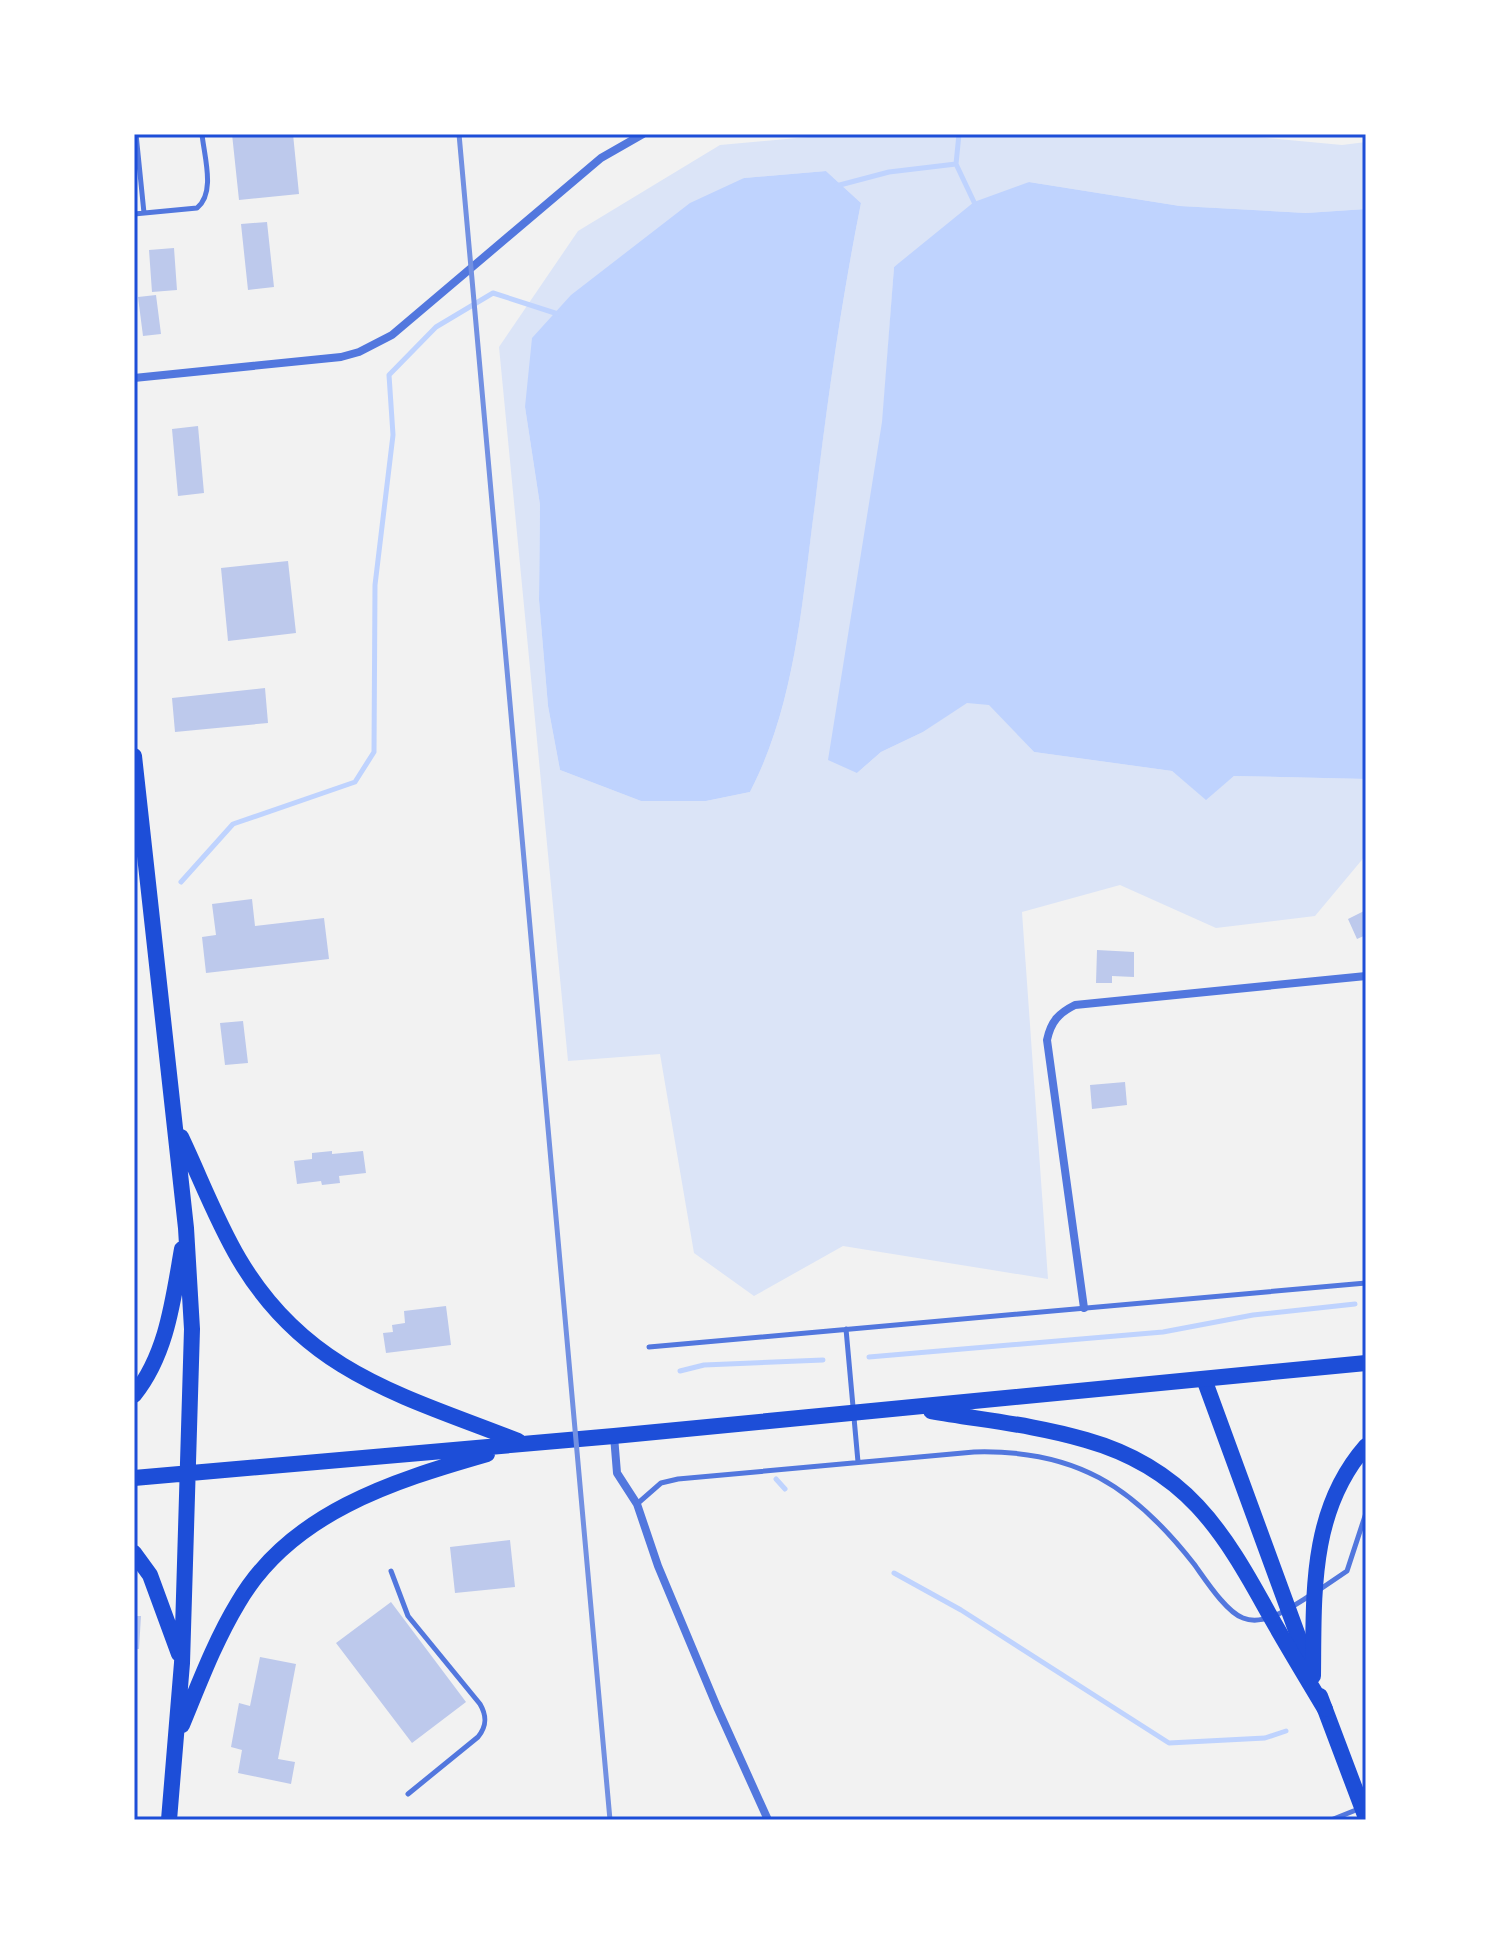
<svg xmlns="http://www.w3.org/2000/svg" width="1500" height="1954" font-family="Montserrat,sans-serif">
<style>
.green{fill:#dbe4f7;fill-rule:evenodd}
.water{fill:#bfd3fe}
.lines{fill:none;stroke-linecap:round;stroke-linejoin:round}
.stream{stroke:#bfd3fe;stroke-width:5}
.building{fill:#bdc9ec}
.service{stroke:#5277de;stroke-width:5}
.minor{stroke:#5277de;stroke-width:8}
.primary{stroke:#1d4ed8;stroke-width:16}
.trunk{stroke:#1d4ed8;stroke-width:16}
.rail{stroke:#7290e2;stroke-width:5}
.neatline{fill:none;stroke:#1d4ed8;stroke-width:3}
</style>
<rect width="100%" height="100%" fill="#f2f2f2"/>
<path class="green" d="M841 134H1224L1342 145 1366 142V209L1306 213 1180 206 1029 182 894 267 857 773 881 752 923 732 967 702 989 704 1034 752 1172 771 1206 799 1234 776 1366 779V855L1315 916 1216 928 1120 885 1022 912 1048 1279 843 1246 754 1296 694 1253 660 1054 568 1061 499 347 578 231 720 145ZM826 171 861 203C841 303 827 403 815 503 802 601 796 703 750 792L706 801H641L560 770 548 706 539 600 540 505 525 407 744 178Z"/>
<path class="water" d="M826 171 861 203C841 303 827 403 815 504 802 601 796 703 750 792L706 801H641L560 770 548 706 539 600 540 505 525 407 532 338 571 295 690 203 744 178Z
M1029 182 1180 206 1306 213 1366 209V779L1234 776 1206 800 1172 771 1034 752 989 705 967 703 923 732 881 752 857 773 828 760 882 422 894 267 974 202Z"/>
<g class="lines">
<path class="stream" d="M956 164 974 202
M836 186 889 172 956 164 959 134
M181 882 233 824 355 782 374 752 375 585 393 435 389 375 436 327 493 293 558 314
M869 1357 1163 1332 1253 1315 1355 1304
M680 1371 704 1365 823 1360
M776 1479 785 1489
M894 1573 961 1610 1169 1743 1265 1738 1286 1731"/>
</g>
<path class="building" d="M232 134H293L299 194 239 200Z
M267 222 274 287 248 290 241 224Z
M174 248 177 290 152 292 149 250Z
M156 295 161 334 143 336 138 297Z
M198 426 204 493 178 496 172 429Z
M288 561 296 633 228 641 221 568Z
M265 688 268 723 175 732 172 698Z
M252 899 255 926 324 918 329 959 206 973 202 937 216 935 212 904Z
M1366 910V935L1357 939 1348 919Z
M1097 950 1134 952V977L1112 976V983H1096Z
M243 1021 248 1063 225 1065 220 1023Z
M1125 1082 1127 1105 1092 1109 1090 1085Z
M332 1151V1154L363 1151 366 1173 339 1176 340 1183 322 1185 321 1181 297 1184 294 1161 312 1159V1153Z
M446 1306 451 1345 386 1353 383 1333 393 1332 392 1325 405 1323 404 1311Z
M510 1540 515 1587 455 1593 450 1547Z
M391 1602 466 1702 412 1743 336 1643Z
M134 1616H141L139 1649H134Z
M260 1657 296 1664 278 1759 295 1762 291 1784 238 1773 242 1750 231 1747 239 1703 250 1706Z"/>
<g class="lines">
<path class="service" d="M136 134 144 213
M134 214 197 208C216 193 204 156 202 134
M846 1329 858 1462
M649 1347 1366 1283
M637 1504 661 1483 678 1479 974 1452C1075 1449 1133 1486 1194 1564 1205 1579 1226 1612 1243 1618 1265 1627 1293 1606 1311 1595
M391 1571 408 1616 480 1704C487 1716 487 1726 478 1737L408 1794
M1319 1590 1347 1571 1366 1513
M1331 1820 1361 1808"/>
<path class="minor" d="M134 378 341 357 359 352 392 335 601 158 643 134
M1084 1308 1047 1040C1051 1021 1059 1013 1075 1005L1366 976
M614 1436 617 1473 637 1504 658 1566 717 1707 768 1820"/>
<path class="primary" d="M1204 1379 1312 1674
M1320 1696 1366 1818"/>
<path class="trunk" d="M134 756 186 1228 192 1329 182 1663 169 1820
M181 1137C200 1177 216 1220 239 1259 306 1373 404 1396 518 1441
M134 1395C167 1354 173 1300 182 1249
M931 1411C982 1420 1036 1425 1086 1440 1185 1468 1223 1530 1269 1614 1287 1646 1306 1677 1325 1709
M134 1478 614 1436 1366 1363
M134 1553 150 1575 179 1654
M1313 1676C1314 1595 1309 1511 1366 1446
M182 1725C199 1684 215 1641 238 1603 290 1513 393 1481 487 1454"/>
<path class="rail" d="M459 134 610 1820"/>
</g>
<rect width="1500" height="1954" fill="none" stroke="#ffffff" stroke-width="272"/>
<rect x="136" y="136" width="1228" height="1682" class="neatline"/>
</svg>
